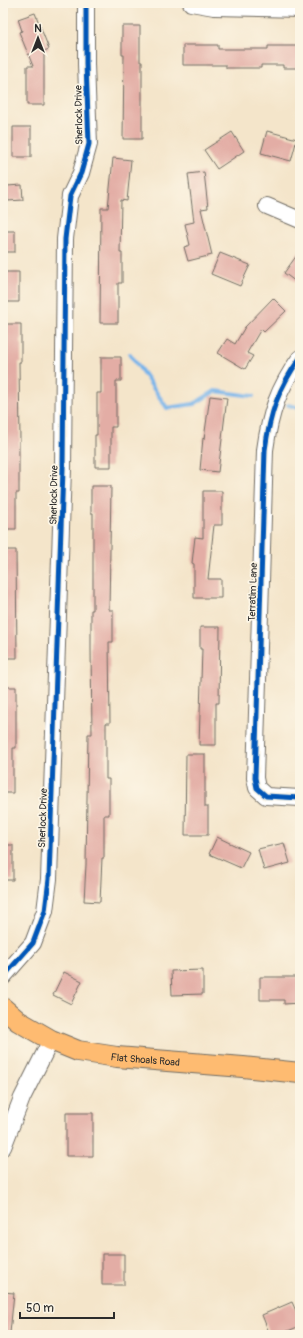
<svg xmlns="http://www.w3.org/2000/svg" width="303" height="1338" font-family="Pangolin,sans-serif">
<style>
.lines{fill:none;stroke-linecap:round;stroke-linejoin:round}
.stream{stroke:#77b4ea;stroke-width:4}
.building{fill:#e3ada5}
.minor-casing{stroke:#716c63;stroke-width:18}
.major-casing{stroke:#716c63;stroke-width:22}
.minor{stroke:#fff;stroke-width:16}
.major{stroke:#febb71;stroke-width:20}
.cycleway-casing{stroke:#fcf5e5;stroke-width:8}
.cycleway{stroke:#0057b8;stroke-width:5}
.labels{text-anchor:middle;stroke-width:3.5;stroke-linejoin:round;paint-order:stroke}
.street-label{font-size:10px;fill:#2b2b2b;stroke:#fcf5e5}
</style>
<rect width="100%" height="100%" fill="#fcf5e5"/>
<filter id="ink" filterUnits="userSpaceOnUse"><feTurbulence type="fractalNoise" baseFrequency=".025" numOctaves="2"/><feDisplacementMap in="SourceGraphic" scale="8" xChannelSelector="R" yChannelSelector="G"/><feConvolveMatrix kernelMatrix="1 2 1 2 8 2 1 2 1" color-interpolation-filters="sRGB"/></filter>
<filter id="wash" filterUnits="userSpaceOnUse"><feTurbulence type="fractalNoise" baseFrequency=".012" numOctaves="4" result="noise"/><feDisplacementMap in="SourceGraphic" scale="16" xChannelSelector="R" yChannelSelector="G"/><feGaussianBlur stdDeviation="0.9" result="paint"/><feColorMatrix in="noise" values="0 0 0 0 0 0 0 0 0 0 0 0 0 0 0 0 0 1.4 0 .05"/><feComposite in="paint" operator="in"/></filter>
<g filter="url(#wash)">
<rect width="100%" height="100%" fill="#f4e5ca"/>
<g class="lines">
<path class="stream" d="M130 354 167 408 194 404 215 391 253 396
M288 405 300 408"/>
</g>
<g id="blocks">
<path class="building" d="M35 13 49 49 44 51V105H27V66H33L19 32 22 31 18 19Z
M122 26H140V62H142V139H123L124 55H122Z
M183 45H218V49H268V46H300V68H283V65H261V68H226V65H183Z
M13 127H31V157H13Z
M267 131 297 139 291 161 261 153Z
M232 132 244 151 217 169 204 150Z
M113 158 131 160 127 201 121 200 120 253H122V283H118V323H100L101 208H108Z
M204 172 208 208 201 209 212 255 188 261 184 247 190 245 185 224 194 222 188 174Z
M22 185 23 200 8 201 7 186Z
M3 231H15V252H3Z
M300 251V285L284 273Z
M220 253 250 265 240 286 211 274Z
M3 272H19V302H3Z
M273 298 286 311 264 332 261 329 247 353 253 356 245 369 218 353 227 339 235 344 245 327Z
M3 324H21V362H19L20 441H19V493H16V529H3Z
M101 357H121V381H116V427H111V467H95V435H97V393H101Z
M210 396 227 398 218 472 200 470 203 438 204 439Z
M91 486H111L109 610H113V642H109L110 723H106V779H109V815H104V858H102L100 902 84 901 86 865 88 734H92L91 649V610H93V513H91Z
M203 491H222V525H214L208 579H221V598H194V564L192 563 195 537 203 538Z
M3 550H16L17 658H3Z
M200 627H220L219 703H216V745H199L202 649H200Z
M3 687H16V748H13V793H3Z
M186 754H205V807H208V835H185Z
M217 837 249 852 241 868 209 854Z
M284 843 290 863 264 870 258 849Z
M3 845H13V880H3Z
M203 970V994L172 995 171 971Z
M64 972 82 981 71 1004 53 995Z
M260 977H299V1003L284 1004V1000H260Z
M66 1113H93V1156H66Z
M102 1254H124V1285H102Z
M3 1292 14 1293 10 1333 3 1332Z
M292 1302 300 1320V1326L278 1335H270L262 1315Z"/>
</g>
</g>
<g filter="url(#ink)">
<use href="#blocks" fill-opacity="0" stroke="#716c63" stroke-width="1"/>
<g class="lines">
<g class="minor-casing">
<path id="minor" d="M191 3 214 7 300 9
M267 206 300 220
M300 358C278 389 270 413 265 450L255 778 257 788 266 796 300 798
M3 977 33 943 45 911 49 879 63 469 65 239 70 196 81 173 89 144 86 64V3
M3 1147 22 1098 51 1040"/>
</g>
<g class="major-casing">
<g id="major">
<path id="s1" d="M3 1008 18 1021 51 1040 78 1051 117 1057 243 1067 300 1073"/>
</g>
</g>
<use href="#minor" class="minor"/>
<use href="#major" class="major"/>
<g class="cycleway-casing">
<path id="cycleway" d="M300 358C278 389 270 413 265 450L255 778 257 788 266 796 300 798
M3 977 33 943 45 911 49 879 63 469 65 239 70 196 81 173 89 144 86 64V3"/>
</g>
<use href="#cycleway" class="cycleway"/>
</g>
</g>
<g class="labels">
<g class="street-label">
<text transform="translate(78 115) rotate(-91)" y="4">Sherlock Drive</text>
<text transform="translate(53 495) rotate(-89)" y="4">Sherlock Drive</text>
<text transform="translate(252 592) rotate(-88)" y="4">Terratim Lane</text>
<text transform="translate(42 818) rotate(-88)" y="4">Sherlock Drive</text>
<text dy="4" stroke="none"><textPath href="#s1" startOffset="155">Flat Shoals Road</textPath></text>
</g>
</g>
<rect width="303" height="1338" fill="none" stroke="#fcf5e5" stroke-width="16"/>
<g transform="translate(38 38)" stroke="#fcf5e5" stroke-width="3" paint-order="stroke">
<path d="M0-3L7 15L0 10L-7 15Z" fill="#2b2b2b"/>
<text y="-6" font-size="11" font-weight="bold" text-anchor="middle" fill="#2b2b2b">N</text>
</g>
<path d="M20 1312v6h94v-6" fill="none" stroke="#2b2b2b" stroke-width="2"/>
<text x="26" y="1312" font-size="12" fill="#2b2b2b" stroke="#fcf5e5" stroke-width="3" paint-order="stroke">50 m</text>
</svg>
